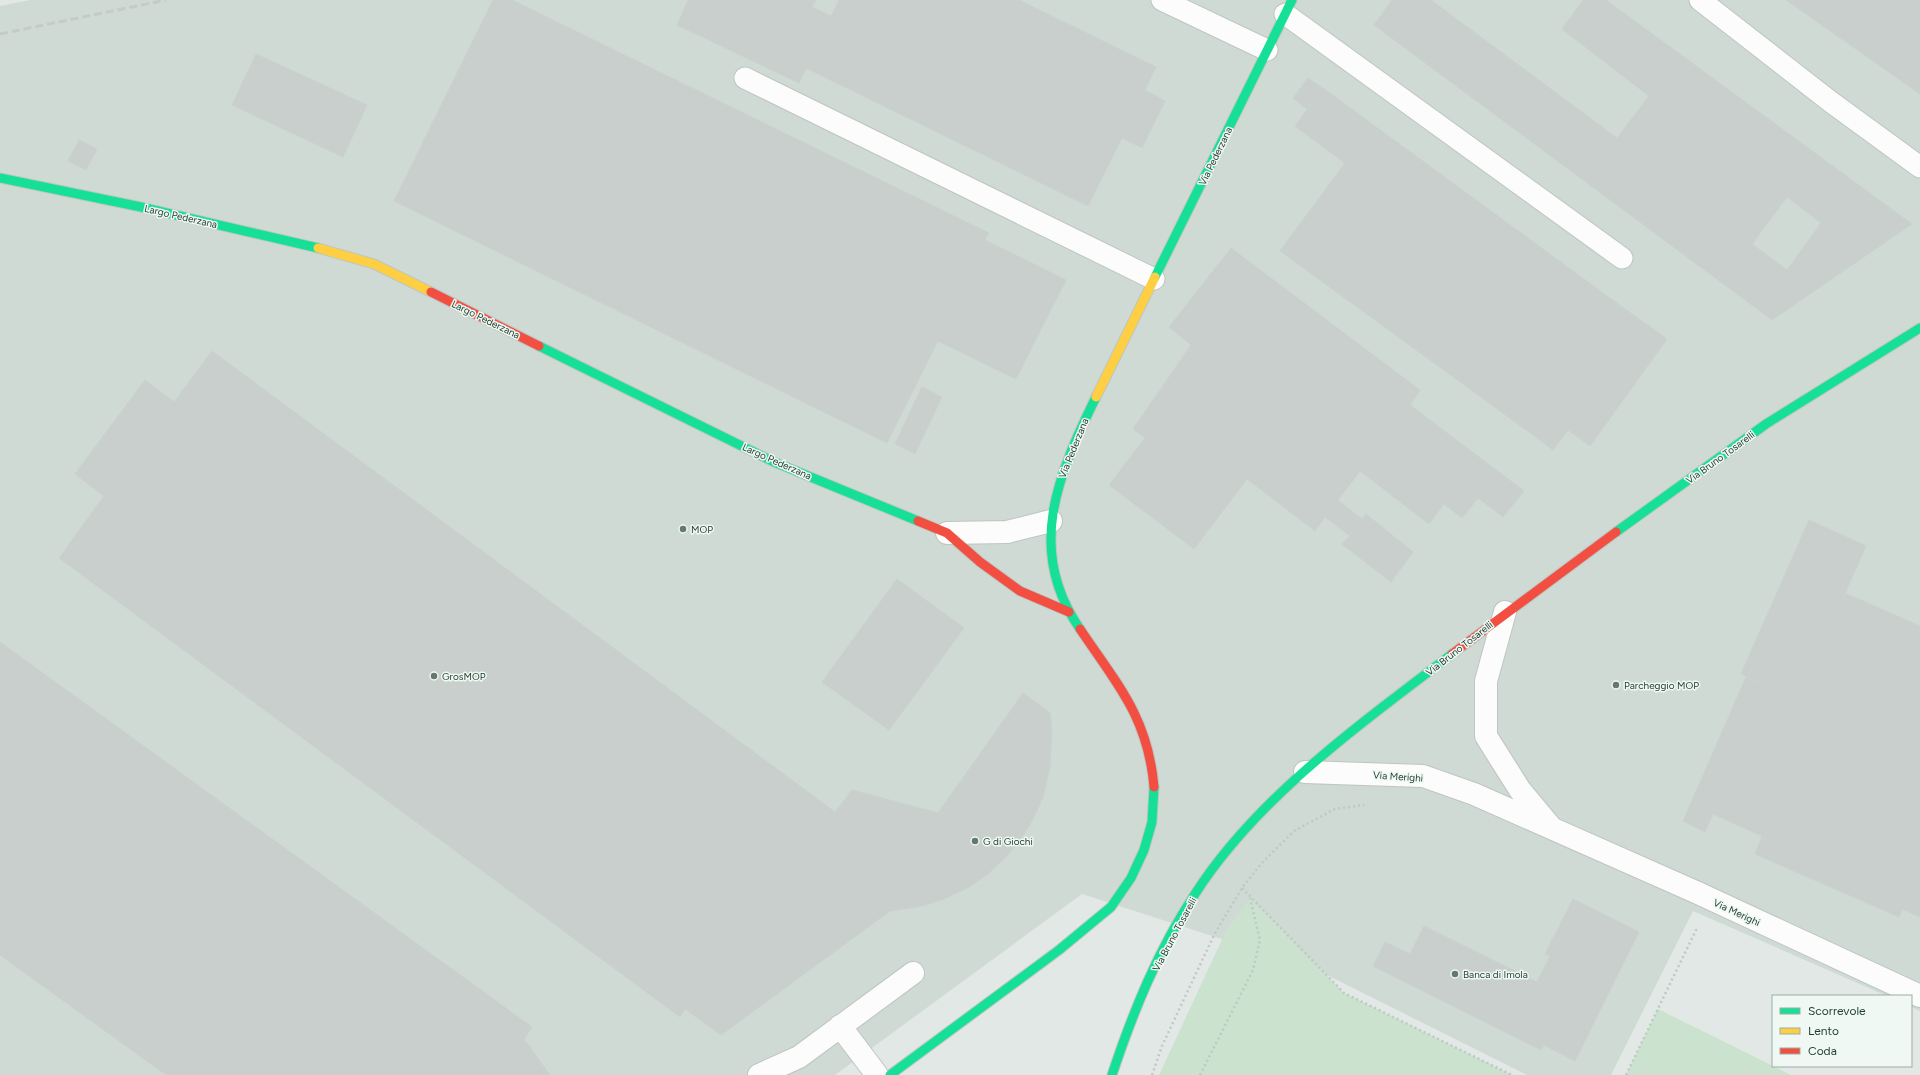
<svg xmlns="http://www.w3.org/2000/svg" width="1920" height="1075" font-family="Figtree,sans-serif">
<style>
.built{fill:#cfdad4}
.green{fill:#cae2ce}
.building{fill:#c9cfcc;stroke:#cbd1ce;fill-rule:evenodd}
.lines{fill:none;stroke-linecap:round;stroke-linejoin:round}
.lane-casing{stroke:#bfc5c2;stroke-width:23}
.street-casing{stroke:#bfc5c2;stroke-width:24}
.fast-casing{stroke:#bec6c2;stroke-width:11}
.slow-casing{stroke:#bec6c2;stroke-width:11}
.jam-casing{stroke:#bec6c2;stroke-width:11}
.path{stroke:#bfc8c5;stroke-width:2.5;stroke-dasharray:2 3;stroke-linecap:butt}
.lane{stroke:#fbfcfb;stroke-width:21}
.street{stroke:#fbfcfb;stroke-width:22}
.fast{stroke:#16e098;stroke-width:9}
.slow{stroke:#ffcf43;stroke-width:9}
.jam{stroke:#f24e42;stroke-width:9}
.rail{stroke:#c6cac8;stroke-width:3;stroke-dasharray:8 4;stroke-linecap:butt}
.poi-dot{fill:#63786f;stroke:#eff8f2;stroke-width:1.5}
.labels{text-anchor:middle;stroke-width:3;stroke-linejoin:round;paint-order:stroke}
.street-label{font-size:10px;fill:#1f3c30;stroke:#eff8f2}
.poi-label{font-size:10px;fill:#1f3c30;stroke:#eff8f2;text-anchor:start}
</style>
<rect width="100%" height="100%" fill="#e2e8e5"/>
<path class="built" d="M30 0H1920V1011L1911 1007V996H1887L1693 911 1611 1075H1527L1315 969 1082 894 835 1075H0V6Z"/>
<path class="green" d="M1250 898 1344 993 1512 1075H1159L1226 931Z
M1658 1009 1773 1066 1791 1075H1626Z"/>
<path class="building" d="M493 0H512L989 233 985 240 1066 280 1016 379 938 341 887 443 394 201Z
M688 0H816L812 7 831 16 799 83 677 25Z
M839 0H1019L1156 67 1145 90 1165 101 1142 148 1122 138 1088 206 806 68Z
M1392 0H1431L1617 138 1649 96 1562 29 1583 0H1606L1912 224 1772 320 1374 25ZM1787 197 1821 223 1787 270 1752 244Z
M1786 0H1920V94Z
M256 54 367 105 343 157 232 105Z
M1308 78 1323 88 1307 109 1293 98Z
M1323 88 1625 309 1533 435 1280 251 1345 163 1295 126Z
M79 140 97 149 86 170 68 161Z
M1231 248 1420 390 1410 405 1479 457 1429 524 1360 471 1338 500 1362 519 1366 514 1413 552 1391 582 1342 544 1350 536 1325 517 1315 531 1247 479 1194 549 1109 485 1145 438 1133 429 1191 345 1169 327Z
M1625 309 1667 339 1590 446 1568 430 1553 450 1533 435Z
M212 351 835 812 826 824 890 911 721 1035 685 1009 680 1017 59 558 104 496 75 474 145 380 174 402Z
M922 387 942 397 915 454 895 444Z
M1479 457 1524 491 1503 517 1478 498 1462 518 1444 504Z
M1809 520 1866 546 1798 700 1741 674Z
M897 579 964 628 889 730 822 682Z
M1845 593 1920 626V917L1902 909 1899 917 1755 854 1762 836 1713 814 1705 832 1683 821 1746 677 1798 700Z
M0 642 532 1027 524 1039 550 1075H166L0 955Z
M1023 693 1050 713 1052 730 1050 767 1043 797 1032 821 1020 840 1005 858 988 874 969 887 944 899 918 907 890 911 826 824 852 790 938 813Z
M1573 899 1639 932 1575 1061 1544 1045 1541 1050 1373 966 1385 942 1410 954 1424 926 1537 982 1550 956 1545 954Z"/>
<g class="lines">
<g class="lane-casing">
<path id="lane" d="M1162 0 1267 50
M1700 0 1831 102 1920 167
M1285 14 1622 258
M745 78 1154 279"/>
</g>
<g class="street-casing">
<path id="street" d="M947 533 1007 532 1051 521
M1505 612 1486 681V736L1520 790 1550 826
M1305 772 1423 776 1474 794 1698 893 1920 996
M840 1026 877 1075
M759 1075 799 1057 913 973"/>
</g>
<g class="fast-casing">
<path id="fast" d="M0 178 141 207 318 248
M1155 277 1292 0
M539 346 774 462 918 521
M1616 532 1766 424 1920 328
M1080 629C1025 550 1058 475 1096 397
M890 1075 1059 950 1111 907 1131 878 1144 850 1152 822 1154 787
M1112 1075C1133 1012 1158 950 1195 894 1257 797 1362 723 1452 654"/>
</g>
<g class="slow-casing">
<path id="slow" d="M318 248 374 264 431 292
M1096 397 1155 277"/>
</g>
<g class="jam-casing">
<path id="jam" d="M431 292 539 346
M918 521 947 533 980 562 1020 591 1069 612
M1080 629C1117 684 1148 717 1154 787
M1452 654 1616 532"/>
</g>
<path class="path" d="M1242 888 1344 993 1512 1075
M1152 1075 1162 1046 1214 935 1242 888 1261 864 1294 831 1335 809 1364 805
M1200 1075 1253 970 1260 940 1250 898
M1626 1075 1696 930V926"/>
<use href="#lane" class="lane"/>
<use href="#street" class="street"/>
<use href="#fast" class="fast"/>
<use href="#slow" class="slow"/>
<use href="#jam" class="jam"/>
<path class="rail" d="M0 34 166 0"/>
</g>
<g class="poi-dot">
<circle cx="683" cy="529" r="4"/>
<circle cx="434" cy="676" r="4"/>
<circle cx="1616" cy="685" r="4"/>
<circle cx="975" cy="841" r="4"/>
<circle cx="1455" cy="974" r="4"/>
</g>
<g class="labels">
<g class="street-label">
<text transform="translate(1215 156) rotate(-64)" y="4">Via Pederzana</text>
<text transform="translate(181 216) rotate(13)" y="4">Largo Pederzana</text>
<text transform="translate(486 319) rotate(26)" y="4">Largo Pederzana</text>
<text transform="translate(1073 448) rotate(-68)" y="4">Via Pederzana</text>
<text transform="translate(1720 457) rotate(-36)" y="4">Via Bruno Tosarelli</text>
<text transform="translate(777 461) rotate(24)" y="4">Largo Pederzana</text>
<text transform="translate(1459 648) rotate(-38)" y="4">Via Bruno Tosarelli</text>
<text transform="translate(1398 776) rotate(4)" y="4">Via Merighi</text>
<text transform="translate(1737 912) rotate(25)" y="4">Via Merighi</text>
<text transform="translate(1174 934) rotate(-62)" y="4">Via Bruno Tosarelli</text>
</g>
<g class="poi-label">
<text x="691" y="533">MOP</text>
<text x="442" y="680">GrosMOP</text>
<text x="1624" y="689">Parcheggio MOP</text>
<text x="983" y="845">G di Giochi</text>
<text x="1463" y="978">Banca di Imola</text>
</g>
</g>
<rect x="1772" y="995" width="140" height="72" fill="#eff8f2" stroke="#9cada4"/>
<rect x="1780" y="1008" width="20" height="6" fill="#16e098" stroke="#9cada4"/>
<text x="1808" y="1015" font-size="12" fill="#1f3c30">Scorrevole</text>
<rect x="1780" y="1028" width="20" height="6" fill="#ffcf43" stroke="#9cada4"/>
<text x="1808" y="1035" font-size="12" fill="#1f3c30">Lento</text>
<rect x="1780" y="1048" width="20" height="6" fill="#f24e42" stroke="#9cada4"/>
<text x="1808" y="1055" font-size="12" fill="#1f3c30">Coda</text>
</svg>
